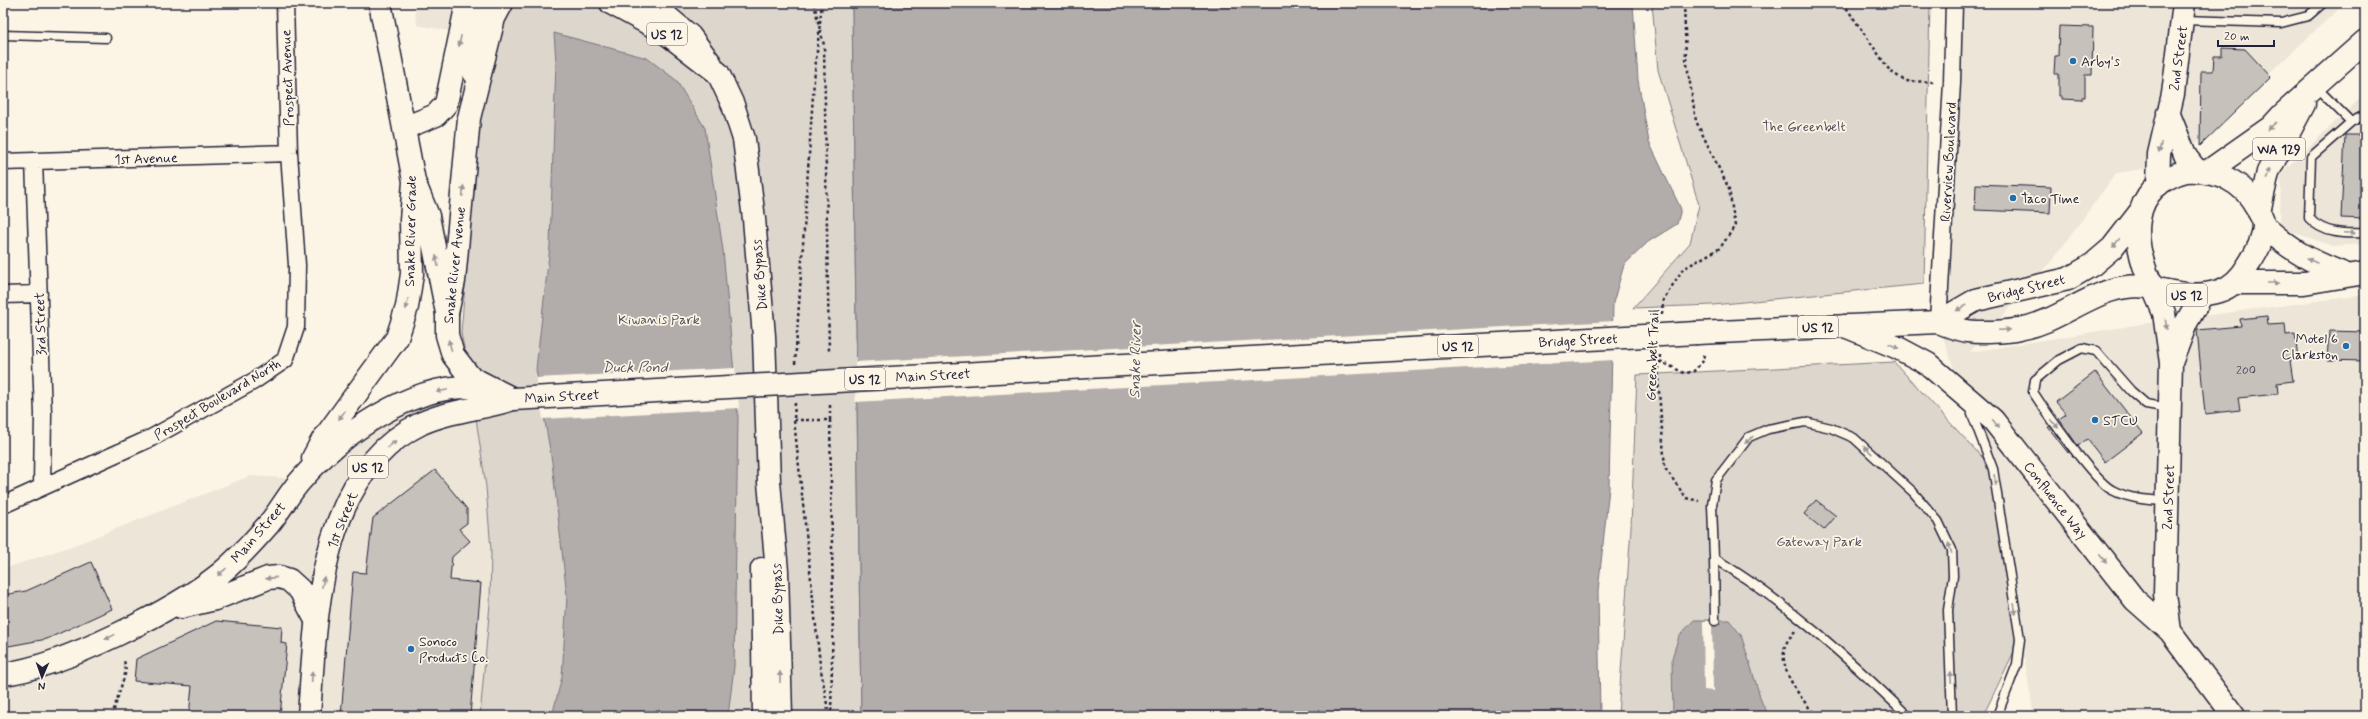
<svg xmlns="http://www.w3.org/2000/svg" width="2368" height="719" font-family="Mynerve,sans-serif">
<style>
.built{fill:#ece5d8}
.green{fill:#dcd6cc;stroke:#7f7c84}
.water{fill:#b2adab;stroke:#78757e}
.pier{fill:#fcf5e5}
.building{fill:#c6c1bb;stroke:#22223b}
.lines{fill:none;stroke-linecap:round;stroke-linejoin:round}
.lane-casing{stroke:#22223b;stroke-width:11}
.street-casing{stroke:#22223b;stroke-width:19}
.secondary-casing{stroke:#22223b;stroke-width:25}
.primary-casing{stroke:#22223b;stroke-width:25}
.highway-casing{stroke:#22223b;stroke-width:25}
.path{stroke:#22223b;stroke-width:2.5;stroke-dasharray:3 3;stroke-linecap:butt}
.lane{stroke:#fcf5e5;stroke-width:8}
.street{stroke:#fcf5e5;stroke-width:16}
.secondary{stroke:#fcf5e5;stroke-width:22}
.primary{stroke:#fcf5e5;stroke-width:22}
.highway{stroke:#fcf5e5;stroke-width:22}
.highway-bridge-casing{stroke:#22223b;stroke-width:25;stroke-linecap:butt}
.highway-bridge{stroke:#fcf5e5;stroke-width:22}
.oneway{fill:#9a9698}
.poi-dot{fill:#1f6fb2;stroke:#fcf5e5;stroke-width:1.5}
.labels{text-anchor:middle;stroke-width:3.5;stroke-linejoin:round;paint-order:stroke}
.number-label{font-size:12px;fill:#4b4a5b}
.shield{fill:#fcf5e5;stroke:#63616e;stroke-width:1}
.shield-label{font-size:13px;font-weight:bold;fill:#22223b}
.street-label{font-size:14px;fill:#22223b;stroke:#fcf5e5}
.poi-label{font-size:14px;fill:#22223b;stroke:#fcf5e5;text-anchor:start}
.park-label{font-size:14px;fill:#504f5f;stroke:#fcf5e5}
.water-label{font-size:15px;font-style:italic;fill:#545362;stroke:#fcf5e5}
</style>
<rect width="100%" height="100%" fill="#fcf5e5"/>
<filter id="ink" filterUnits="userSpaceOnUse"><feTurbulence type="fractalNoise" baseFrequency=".025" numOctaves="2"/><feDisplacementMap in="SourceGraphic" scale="8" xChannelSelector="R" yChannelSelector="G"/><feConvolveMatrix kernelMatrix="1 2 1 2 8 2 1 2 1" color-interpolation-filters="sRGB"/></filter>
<g filter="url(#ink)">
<path class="built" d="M414 3H467L461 33 417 25Z
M1954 3H2345L2205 133 2177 164 2116 173 2055 257 1970 352 2148 323 2365 295V716H2034L1993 469 1962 392 1938 322Z
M2365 94V244L2333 246 2280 228 2281 173Z
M471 387 486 487 491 550 490 604 480 716H3V569L75 545 250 476 302 479 354 430Z"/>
<path class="green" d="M495 3H852L861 716H480L490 604 491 550 486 487 470 377 461 333 476 152Z
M1652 3H1930L1924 284 1713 305 1633 308 1690 243 1699 205 1658 70Z
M1894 362 1993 469 2020 639 1983 716H1618L1631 527 1637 375Z"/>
<path class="water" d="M852 3H1633L1638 80 1649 142 1681 209 1677 224 1648 242 1624 265 1613 303 1609 488 1598 591 1600 716H861Z
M554 33 647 58 676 80 705 128 723 250 738 418 734 667 728 716H552L562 677 567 596 552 462 536 369 550 246 556 62Z
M1694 620H1729L1741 635 1762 703 1769 716H1673L1672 658 1679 636Z"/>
<path class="pier" d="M1615 321 1614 360 855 402V362Z
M735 368 739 408 543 419 536 378Z
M1703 621H1712L1713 691 1704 690Z"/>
<path class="building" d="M2059 26 2093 27 2092 75H2085V97H2082V100L2062 99V96H2059V74H2054L2055 56H2058Z
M2222 48 2245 49 2271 77 2200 146 2201 71H2213L2214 56H2222Z
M2345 135H2365V219L2341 218Z
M1976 184 2051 187 2050 213 1975 210Z
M2267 316 2268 325 2285 324 2286 335 2295 334 2298 359 2290 360 2293 381 2277 383 2278 394 2238 398 2240 410 2205 414 2197 330 2241 326 2240 319Z
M2329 331 2365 332V361L2327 360Z
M2095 372 2143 433 2105 462 2087 439 2078 446 2059 419 2066 414 2056 402Z
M2050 426 2069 452 2068 453 2048 427Z
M435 470 467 509V523L459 529 470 541 452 557 450 580 481 583 470 716H341L353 572 366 573 373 518Z
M1816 500 1836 516 1824 530 1804 514Z
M91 562 112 609 47 639 3 647V595L26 591Z
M216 621 282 627 281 643 287 644 280 716H189L192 686 134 681 136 659Z"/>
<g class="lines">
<g class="lane-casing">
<path id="lane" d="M2183 20 2281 23 2308 16 2323 3
M3 35 106 38
M2316 87 2351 122
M2365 115 2351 122 2311 157 2309 218C2323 234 2345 234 2365 233
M1970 409 1993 469 2020 639 2017 664 1997 716
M2166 501C2148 500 2129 499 2112 490 2094 481 2046 412 2033 392L2035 380 2059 360 2082 348 2096 351 2131 391 2146 404 2169 408
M1714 558 1715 621
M1908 716C1848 658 1786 602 1714 558L1712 505 1716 480 1749 437 1768 429 1805 422 1831 428 1854 438 1913 492 1938 521 1952 550 1953 576 1948 610 1952 716"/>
</g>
<g class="street-casing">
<path id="street" d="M34 161 43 414 42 487
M3 162 289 153
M3 295 39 294
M1938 322 1952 83 1954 3
M3 505 151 438 254 381 285 360 296 327 297 265 289 153 285 3"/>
</g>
<g class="secondary-casing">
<path id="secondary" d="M651 3 690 36 711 64
M474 73 480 3
M2168 112 2186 157 2197 171
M404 128 436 115 446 104 467 3
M415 184 428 216 447 313
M2158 185 2159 154 2173 94 2184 3
M2153 288 2164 313 2171 363 2165 594 2170 631
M1845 326 1896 347 1928 364 1993 420 2135 600 2170 631 2234 716
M2172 360 2186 323 2202 295
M313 458 322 441 397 338 407 307 412 274 411 220 414 181 380 3
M181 607 215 599 268 578 279 577 289 580 300 590 316 620
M3 674C62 667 175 610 221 573 238 559 254 541 268 525 280 511 289 493 302 479 340 435 410 385 471 387 479 387 487 389 495 390"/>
</g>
<g class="primary-casing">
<path id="primary" d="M2207 172 2271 127 2283 114 2365 41
M2259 212 2268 172 2304 104"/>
</g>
<g class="highway-casing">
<path id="highway" d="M502 3 494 18 469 118 454 281 447 313V335L453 355 470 377 513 399
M611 3 666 33 718 73 733 105 744 139 754 219 764 336 769 482 777 571 781 716
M2186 171C2216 169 2243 181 2257 208 2260 213 2264 221 2264 227 2263 241 2257 252 2249 264 2242 276 2233 287 2219 291 2197 298 2174 293 2153 288 2131 242 2127 187 2186 171Z
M2264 226C2294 253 2310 261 2347 275
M2234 283H2304L2365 273
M1938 322 1976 300 2068 279 2092 265 2112 248 2140 212
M1697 333 1938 322C1947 325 1958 330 1967 331 1980 333 2006 332 2019 329 2067 321 2102 277 2153 288
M762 569 764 716
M309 716C316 617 318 473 422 423 451 410 483 409 513 399"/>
</g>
<path class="path" d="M814 3 819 26
M1843 3 1890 71 1905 81 1936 82
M820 30 824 45 829 353
M1662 314 1663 300 1683 269 1720 248 1735 226 1729 189 1696 121 1686 58 1684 3
M1660 355 1658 379 1665 468 1686 498 1699 501
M1660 361 1684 373 1693 372 1703 361 1704 353
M795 364 814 80 822 3
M795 403 794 420 820 664 829 716
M794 420H830V402
M830 420 833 608 831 716
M1795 631C1792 635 1788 639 1786 644 1776 668 1801 698 1816 716
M112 716 126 671 124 660"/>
<use href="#lane" class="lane"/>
<use href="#street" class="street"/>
<use href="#secondary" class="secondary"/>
<use href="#primary" class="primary"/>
<use href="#highway" class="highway"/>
<g class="highway-bridge-casing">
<path id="highway-bridge" d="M513 399 1697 333"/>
</g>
<use href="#highway-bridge" class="highway-bridge"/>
</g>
<defs><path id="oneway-solid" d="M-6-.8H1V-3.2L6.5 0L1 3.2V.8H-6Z"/></defs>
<g class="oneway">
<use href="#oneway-solid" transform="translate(460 41) rotate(101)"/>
<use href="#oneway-solid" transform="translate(2272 126) rotate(136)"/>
<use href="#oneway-solid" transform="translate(2160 148) rotate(102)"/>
<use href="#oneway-solid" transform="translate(2268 174) rotate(-73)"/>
<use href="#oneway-solid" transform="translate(463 191) rotate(-85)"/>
<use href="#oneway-solid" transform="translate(2349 233) rotate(2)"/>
<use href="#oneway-solid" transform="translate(2116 243) rotate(129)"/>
<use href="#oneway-solid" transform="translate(437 261) rotate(-101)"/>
<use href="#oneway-solid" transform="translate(2312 261) rotate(-157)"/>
<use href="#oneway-solid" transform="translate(2273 283)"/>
<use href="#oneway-solid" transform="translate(407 304) rotate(101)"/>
<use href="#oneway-solid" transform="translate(1961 308) rotate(150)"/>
<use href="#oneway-solid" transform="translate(2166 324) rotate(82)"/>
<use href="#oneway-solid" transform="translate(2004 330) rotate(-2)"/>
<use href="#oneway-solid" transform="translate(450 345) rotate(-106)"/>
<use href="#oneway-solid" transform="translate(1894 346) rotate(24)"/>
<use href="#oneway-solid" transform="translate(442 391) rotate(168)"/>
<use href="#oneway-solid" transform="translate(342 415) rotate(126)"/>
<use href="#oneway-solid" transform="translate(1996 424) rotate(51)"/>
<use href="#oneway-solid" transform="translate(2055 424) rotate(52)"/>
<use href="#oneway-solid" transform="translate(1749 440) rotate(138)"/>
<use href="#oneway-solid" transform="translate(392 444) rotate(-40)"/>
<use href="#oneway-solid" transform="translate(1868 450) rotate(-137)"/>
<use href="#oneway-solid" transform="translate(1995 480) rotate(81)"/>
<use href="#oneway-solid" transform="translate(1950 548) rotate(-108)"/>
<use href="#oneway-solid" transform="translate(2103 559) rotate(52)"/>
<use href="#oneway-solid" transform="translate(222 572) rotate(139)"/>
<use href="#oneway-solid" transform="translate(271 578) rotate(174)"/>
<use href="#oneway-solid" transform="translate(323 582) rotate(-79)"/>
<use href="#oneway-solid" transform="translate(2015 609) rotate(81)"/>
<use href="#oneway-solid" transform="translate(110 637) rotate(154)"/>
<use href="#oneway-solid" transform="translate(312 677) rotate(-86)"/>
<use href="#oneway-solid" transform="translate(780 677) rotate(-91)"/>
<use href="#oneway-solid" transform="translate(1951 677) rotate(-93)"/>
</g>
</g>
<g class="poi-dot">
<circle cx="2073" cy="61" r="4"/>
<circle cx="2013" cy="198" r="4"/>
<circle cx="2346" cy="346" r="4"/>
<circle cx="2095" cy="420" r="4"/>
<circle cx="411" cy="649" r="4"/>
</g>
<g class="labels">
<g class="number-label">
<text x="2246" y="374">200</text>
</g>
<g class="shield">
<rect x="647" y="23" width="40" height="22" rx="3"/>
<rect x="2253" y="138" width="52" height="22" rx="3"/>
<rect x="2167" y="284" width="40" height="22" rx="3"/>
<rect x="1798" y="316" width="40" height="22" rx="3"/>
<rect x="1438" y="335" width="40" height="22" rx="3"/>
<rect x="845" y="368" width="40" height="22" rx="3"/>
<rect x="348" y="456" width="40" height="22" rx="3"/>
</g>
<g class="shield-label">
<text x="667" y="39">US 12</text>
<text x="2279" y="154">WA 129</text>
<text x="2187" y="300">US 12</text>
<text x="1818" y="332">US 12</text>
<text x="1458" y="351">US 12</text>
<text x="865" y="384">US 12</text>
<text x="368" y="472">US 12</text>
</g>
<g class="street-label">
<text transform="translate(2178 58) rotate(-82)" y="5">2nd Street</text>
<text transform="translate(287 78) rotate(-92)" y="5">Prospect Avenue</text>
<text transform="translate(146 158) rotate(-2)" y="5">1st Avenue</text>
<text transform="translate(1948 162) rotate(-87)" y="5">Riverview Boulevard</text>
<text transform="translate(410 231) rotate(-89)" y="5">Snake River Grade</text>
<text transform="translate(454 265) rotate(-84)" y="5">Snake River Avenue</text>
<text transform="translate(759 275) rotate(-95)" y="5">Dike Bypass</text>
<text transform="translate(2026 288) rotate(-14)" y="5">Bridge Street</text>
<text transform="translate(40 324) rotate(-92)" y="5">3rd Street</text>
<text transform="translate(1578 340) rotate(-3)" y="5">Bridge Street</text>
<text transform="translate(1652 355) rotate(-88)" y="5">Greenbelt Trail</text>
<text transform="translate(933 375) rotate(-3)" y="5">Main Street</text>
<text transform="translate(562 396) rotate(-3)" y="5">Main Street</text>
<text transform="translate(217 399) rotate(-31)" y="5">Prospect Boulevard North</text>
<text transform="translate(2168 497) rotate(-88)" y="5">2nd Street</text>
<text transform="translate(2056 500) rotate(52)" y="5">Confluence Way</text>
<text transform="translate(342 520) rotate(-68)" y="5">1st Street</text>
<text transform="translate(258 532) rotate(-49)" y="5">Main Street</text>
<text transform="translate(777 599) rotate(-92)" y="5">Dike Bypass</text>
</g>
<g class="poi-label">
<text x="2081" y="66">Arby's</text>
<text x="2021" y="203">Taco Time</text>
<text x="2338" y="343" text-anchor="end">Motel 6<tspan x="2338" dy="16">Clarkston</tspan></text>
<text x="2103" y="425">STCU</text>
<text x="419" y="646">Sonoco<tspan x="419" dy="16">Products Co.</tspan></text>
</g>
<g class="park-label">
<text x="1804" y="131">The Greenbelt</text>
<text x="659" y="324">Kiwanis Park</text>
<text x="1819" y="546">Gateway Park</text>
</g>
<g class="water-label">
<text transform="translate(1135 360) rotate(-89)" y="5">Snake River</text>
<text x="635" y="372">Duck Pond</text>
</g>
</g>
<rect width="2368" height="719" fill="none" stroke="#fcf5e5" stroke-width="16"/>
<rect x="8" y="8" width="2352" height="703" fill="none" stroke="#22223b" stroke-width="1.5" filter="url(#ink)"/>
<g transform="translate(42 677) rotate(182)" stroke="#fcf5e5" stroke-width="3" paint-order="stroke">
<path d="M0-3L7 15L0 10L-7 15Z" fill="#22223b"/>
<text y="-6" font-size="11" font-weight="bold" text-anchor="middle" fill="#22223b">N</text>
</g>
<path d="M2218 40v6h56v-6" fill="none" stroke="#22223b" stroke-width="2"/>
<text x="2224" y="40" font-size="12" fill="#22223b" stroke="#fcf5e5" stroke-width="3" paint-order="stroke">20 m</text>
</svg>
